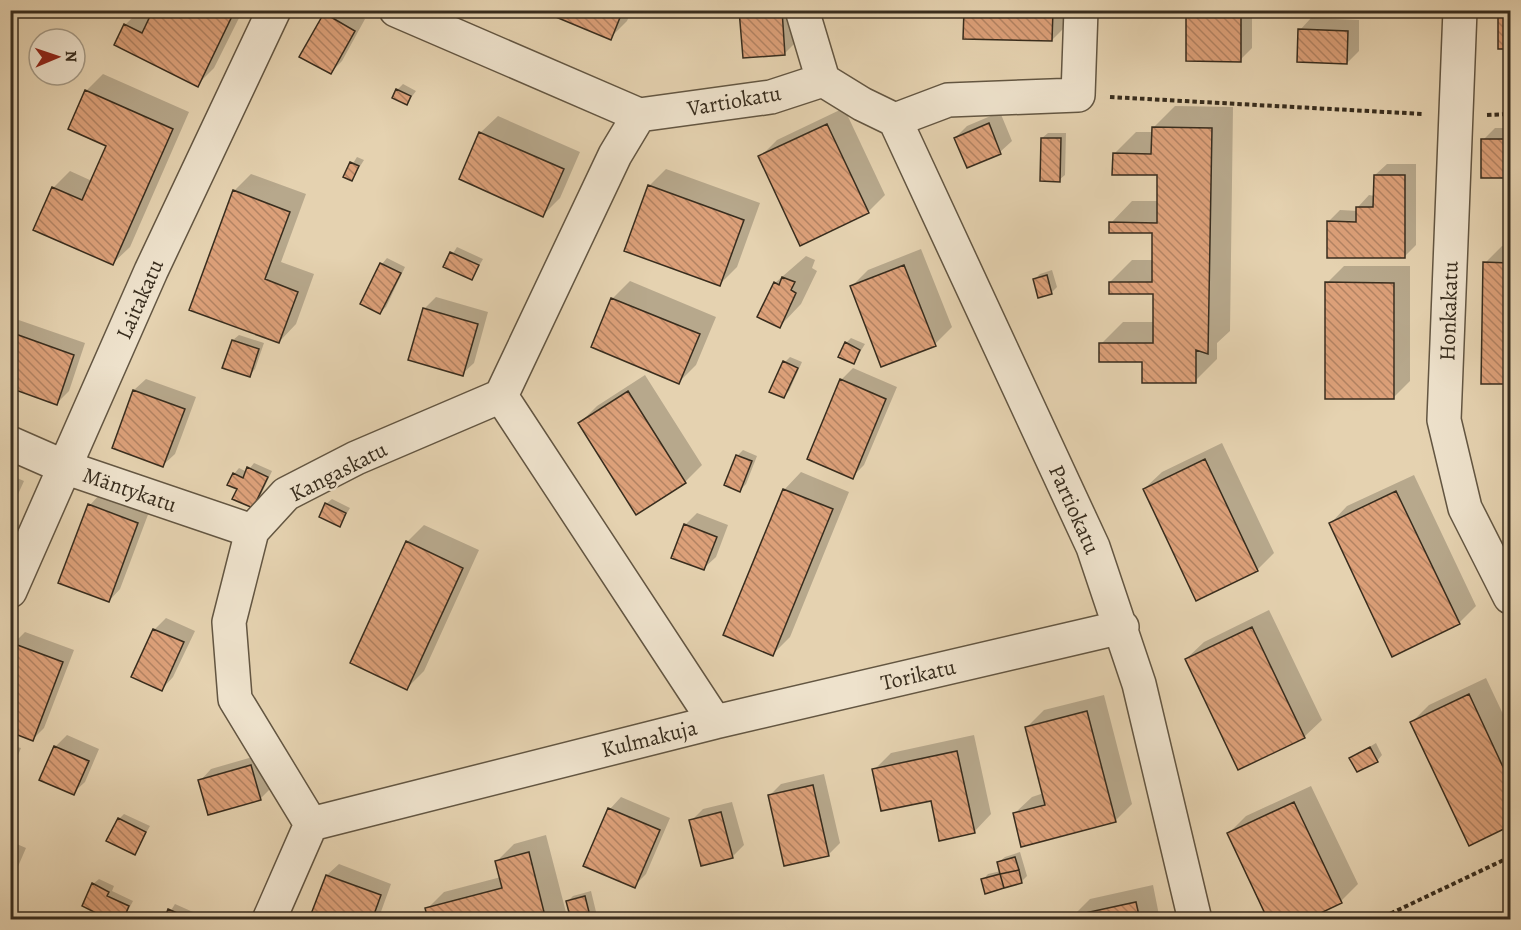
<svg xmlns="http://www.w3.org/2000/svg" width="1521" height="930" font-family="Alegreya,serif">
<style>
.shadow{fill:#0003}
.building{fill:url(#building-back-hatch);stroke:#382d1e;stroke-width:1.5}
.lines{fill:none;stroke-linecap:round;stroke-linejoin:round}
.minor-casing{stroke:#635642;stroke-width:36}
.path{stroke:#382d1e;stroke-width:4;stroke-dasharray:4.5 3;stroke-linecap:butt}
.minor{stroke:#eee2cc;stroke-width:33}
.labels{text-anchor:middle;stroke-width:4.5;stroke-linejoin:round;paint-order:stroke}
.street-label{font-size:22px;fill:#382d1e;stroke:#eee2cc}
</style>
<defs>
<pattern id="building-back-hatch" width="6" height="6" patternUnits="userSpaceOnUse" patternTransform="scale(1.5)"><rect width="6" height="6" fill="#dca079"/><path d="M-1 5l2 2M0 0l6 6M5-1l2 2" fill="none" stroke="#b38363"/></pattern>
</defs>
<rect width="100%" height="100%" fill="#e5d2b0"/>
<filter id="stains"><feTurbulence type="fractalNoise" baseFrequency=".00333" numOctaves="4"/><feColorMatrix values="0 0 0 0 .2 0 0 0 0 .09 0 0 0 0 .02 0 0 0 .5 -.17"/></filter>
<radialGradient id="worn" r=".72"><stop offset=".6" stop-color="#630" stop-opacity="0"/><stop offset="1" stop-color="#630" stop-opacity=".3"/></radialGradient>
<path class="shadow" d="M140 10 154 13 155 10H243L214 68 197 85 125 25Z
M329 10H351L365 19 342 61 330 73 325 14Z
M543 10H632L627 21 610 38Z
M741 10H794L796 42 784 54Z
M965 10H1069V23L1052 40Z
M1188 10H1252V48L1240 60Z
M1499 10H1510V48H1500Z
M1311 18 1359 20V51L1347 63 1300 30Z
M103 74 189 112 130 247 112 264 53 188 70 171 92 181 108 145 86 91Z
M403 84 416 91 407 103 397 90Z
M1175 106 1233 107 1230 331 1217 343V359L1195 381 1101 344 1123 322H1154L1155 293 1110 282 1132 260H1154L1153 232 1111 223 1132 201H1159V174L1114 154 1136 132H1153V128Z
M844 108 885 195 868 212 760 157 777 140Z
M1000 112 1012 141 1000 152 955 138 967 126Z
M498 116 580 152 560 198 543 215 480 133Z
M1495 128H1510V177H1483V140Z
M1048 133H1066L1065 175 1059 180 1042 138Z
M357 157 364 160 352 179 345 176Z
M1387 164H1416V245L1404 257 1328 222 1340 210 1358 211V207L1369 195 1375 196V175Z
M666 169 760 203 737 267 719 285 649 186Z
M251 174 306 194 281 262 314 274 296 324 279 342 234 191Z
M1502 246H1510V383L1482 382 1485 263Z
M457 247 483 259 472 278 445 266Z
M921 249 952 327 935 344 851 287 868 270Z
M806 256 815 260 812 268 817 271 801 304 780 326 775 283Z
M387 258 405 267 386 307 380 312 362 304 382 264Z
M1344 266H1410V381L1393 398 1327 283Z
M1052 270 1057 287 1052 292 1035 279 1040 274Z
M630 281 716 317 696 365 679 382 593 346 613 298Z
M436 297 488 312 474 363 462 374 424 309Z
M10 317 85 343 69 391 57 403 10 387Z
M239 335 264 343 255 369 250 375 233 340Z
M851 338 865 344 854 362 846 343Z
M790 357 802 362 789 391 784 396 785 362Z
M853 368 897 387 864 465 852 477 841 380Z
M645 375 702 465 685 482 637 513 580 423 597 406Z
M146 379 196 397 175 454 163 465 114 447 134 390Z
M1222 443 1274 553 1257 570 1144 489 1162 472Z
M743 450 757 456 746 484 740 490 737 456Z
M254 463 272 471 258 501 253 507 234 474 239 468 247 472Z
M801 472 849 492 790 637 773 654 784 490Z
M10 475 24 481 10 512Z
M1414 475 1476 606 1459 623 1330 524 1347 506Z
M101 493 149 512 120 589 109 601 90 505Z
M332 499 350 508 340 525 326 504Z
M697 513 728 525 716 557 704 568 685 525Z
M424 525 479 550 424 671 407 688V542Z
M1269 610 1322 720 1304 737 1186 659 1204 642Z
M166 618 195 631 173 677 162 689 133 676 155 629Z
M25 632 74 650 44 728 33 739 10 731V652L14 643Z
M1486 678 1510 729V824L1470 844 1412 722 1429 705Z
M1104 695 1132 804 1115 821 1014 814 1032 797 1044 793 1027 727 1044 710Z
M67 735 99 749 85 782 73 793 55 747Z
M974 735 991 814 974 832 932 799 874 770 891 753Z
M1376 743 1382 755 1377 761 1351 758Z
M10 745 21 748 10 775Z
M263 754 272 787 260 799 200 781 211 769Z
M824 774 840 843 828 855 769 796 781 784Z
M1311 786 1358 884 1341 901 1229 833 1246 816Z
M621 797 670 818 646 874 634 886 610 809Z
M732 802 744 845 732 857 691 821 703 809Z
M124 814 150 826 135 853 119 819Z
M546 835 568 920H430L427 909 444 892 501 877 497 861 514 844Z
M10 841 26 848 10 885Z
M1020 852 1027 876 1022 881 983 880 988 874 1001 871 999 862 1005 857Z
M339 864 391 884 378 920H329L327 875Z
M99 879 114 886 112 891 133 901 123 920 93 884Z
M1153 885 1160 920H1074L1073 916 1090 899Z
M591 891 598 920H572L568 901 573 896Z
M175 904 202 916 201 920H165Z
M1023 913 1025 920H993Z"/>
<path class="building" d="M153 10H235L198 87 114 45 124 24 142 33Z
M539 10H623L611 40Z
M739 10H782L785 55 743 58Z
M964 10H1053L1052 41 963 39Z
M1186 10H1241V62L1186 61Z
M1498 10H1510V49H1498Z
M324 13 355 31 331 74 299 57Z
M1298 29 1348 31 1347 64 1297 62Z
M396 89 411 96 407 105 392 98Z
M85 90 173 129 113 265 33 230 52 187 82 200 106 146 68 129Z
M989 123 1001 154 967 168 954 138Z
M827 124 869 213 800 246 758 156Z
M1152 127 1212 128 1208 354 1196 350V383H1142V362H1099V343H1153V294H1109V282H1152V233H1109V222L1157 223V175H1112L1113 153 1151 154Z
M479 132 564 169 543 217 459 179Z
M1041 138H1061L1060 182 1040 181Z
M1481 139H1510V178H1481Z
M350 162 359 166 352 181 343 177Z
M1374 175H1405V258H1327V221L1356 222V207H1373Z
M648 185 744 220 720 286 624 251Z
M233 190 290 212 265 279 298 292 279 343 189 310Z
M450 252 479 265 472 280 443 267Z
M1483 262 1510 263V384H1481Z
M380 263 401 273 380 314 360 304Z
M904 265 936 346 881 367 850 286Z
M1047 275 1052 294 1038 298 1033 279Z
M782 277 795 282 791 290 796 293 780 328 757 317 774 282 779 285Z
M1325 282 1394 283V399H1325Z
M611 298 700 334 679 384 591 347Z
M423 308 478 324 463 376 408 360Z
M10 332 74 355 57 405 10 388Z
M232 340 259 349 250 377 222 368Z
M845 342 860 350 854 364 838 357Z
M783 361 798 368 784 398 769 392Z
M840 379 886 399 853 479 807 459Z
M133 390 185 409 163 467 112 448Z
M628 391 686 483 636 515 578 423Z
M736 455 752 461 740 492 724 485Z
M1205 459 1258 571 1196 601 1143 489Z
M247 467 268 477 253 508 232 499 237 489 227 485 233 473 243 478Z
M783 489 833 509 773 656 723 635Z
M1396 491 1460 624 1392 657 1329 523Z
M325 503 346 513 340 527 319 517Z
M88 504 138 523 109 602 58 583Z
M684 524 717 537 704 570 671 558Z
M406 541 463 568 407 690 350 663Z
M1252 627 1305 738 1238 770 1185 659Z
M153 629 184 642 162 691 131 677Z
M12 643 63 662 33 741 10 732Z
M1469 694 1510 782V826L1469 846 1410 722Z
M1087 711 1116 822 1021 847 1013 813 1045 805 1025 727Z
M54 746 89 761 74 795 39 780Z
M1370 747 1378 762 1357 772 1349 758Z
M957 751 975 833 939 841 931 801 881 811 872 769Z
M251 765 261 800 208 815 198 780Z
M813 785 829 856 784 866 768 795Z
M1294 802 1342 903 1306 920H1268L1227 833Z
M608 808 660 830 635 888 583 866Z
M721 812 733 858 701 866 689 820Z
M118 818 146 832 135 855 106 841Z
M529 852 546 920H428L425 908 502 888 495 861Z
M1015 857 1019 870 1000 874 997 862Z
M1019 870 1022 883 1004 888 1000 874Z
M1000 874 1004 888 985 894 981 879Z
M326 875 381 895 372 920H325L311 914Z
M92 883 109 892 107 896 129 906 123 920H110L82 906Z
M585 896 591 920H571L566 901Z
M1136 902 1140 920H1072L1071 916Z
M168 909 193 920H164Z"/>
<g class="lines">
<g class="minor-casing">
<path id="minor" d="M396 10 639 115 771 97 823 80 862 104 895 120 948 100 1078 95 1081 10
M802 10 823 80
M1460 10 1444 420 1465 508 1510 597
M895 120 1093 547 1139 684 1195 920
M10 443 67 468 252 531
M10 591 151 271 274 10
M715 722 1122 627
M311 824 715 722 501 396
M269 920 311 824 235 699 229 622 252 531 286 494 356 458 501 396 615 155 639 115"/>
</g>
<path class="path" d="M1110 97 1423 114
M1487 115 1510 114
M1377 920 1510 857"/>
<use href="#minor" class="minor"/>
</g>
<g class="labels">
<g class="street-label">
<text transform="translate(734 100) rotate(-10)" y="8">Vartiokatu</text>
<text transform="translate(139 299) rotate(-66)" y="8">Laitakatu</text>
<text transform="translate(1448 311) rotate(-88)" y="8">Honkakatu</text>
<text transform="translate(338 471) rotate(-27)" y="8">Kangaskatu</text>
<text transform="translate(130 489) rotate(19)" y="8">Mäntykatu</text>
<text transform="translate(1075 509) rotate(66)" y="8">Partiokatu</text>
<text transform="translate(918 674) rotate(-13)" y="8">Torikatu</text>
<text transform="translate(649 738) rotate(-14)" y="8">Kulmakuja</text>
</g>
</g>
<rect width="1521" height="930" fill="none" stroke="#e5d2b0" stroke-width="36"/>
<rect x="12" y="12" width="1497" height="906" fill="none" stroke="#382d1e" stroke-width="3"/>
<rect x="18" y="18" width="1485" height="894" fill="none" stroke="#382d1e" stroke-width="1.5"/>
<g transform="translate(57 57) rotate(88)"><circle r="28" fill="#eee2cc" stroke="#a59a86" stroke-width="1.5"/>
<path d="M0-4.5L10 22L0 15L-10 22Z" fill="#8f2418"/>
<text y="-9" font-size="16" font-weight="bold" text-anchor="middle" fill="#382d1e">N</text>
</g>
<rect width="100%" height="100%" filter="url(#stains)"/>
<rect width="100%" height="100%" fill="url(#worn)"/>
</svg>
